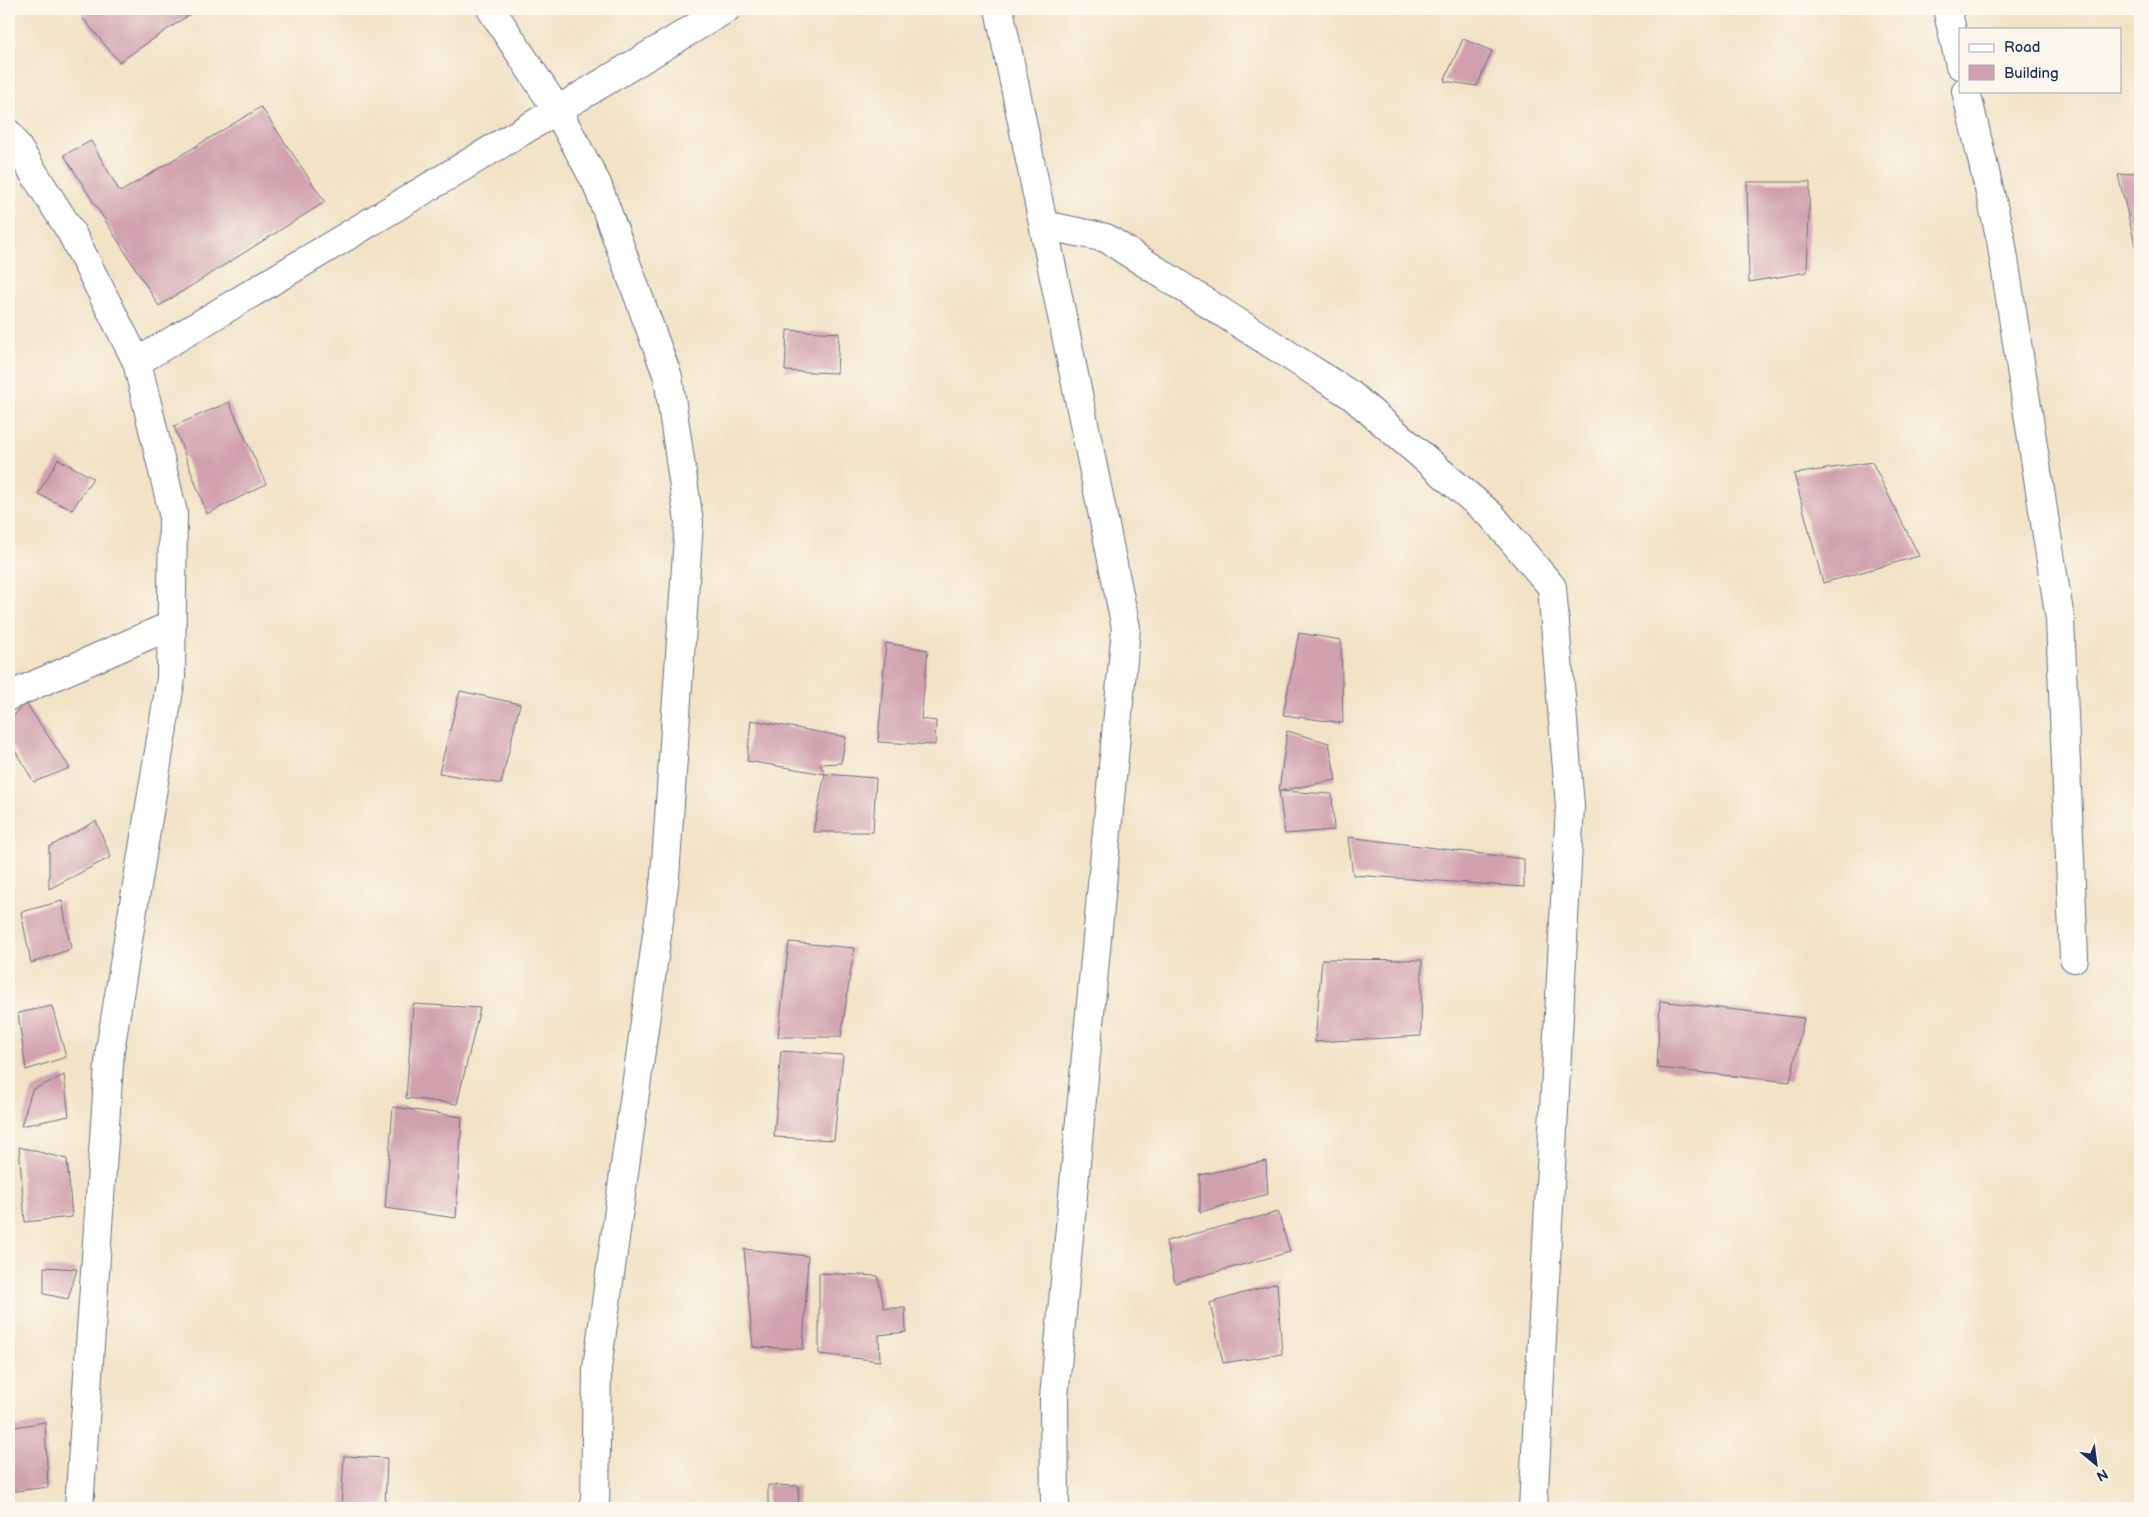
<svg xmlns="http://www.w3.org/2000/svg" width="2149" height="1517" font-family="'Balsamiq Sans',sans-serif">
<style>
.building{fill:#d0a0ad}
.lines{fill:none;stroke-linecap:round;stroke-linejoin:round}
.street-casing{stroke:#666e82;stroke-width:30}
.street{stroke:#fff;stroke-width:28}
</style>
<rect width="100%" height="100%" fill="#fbf7ec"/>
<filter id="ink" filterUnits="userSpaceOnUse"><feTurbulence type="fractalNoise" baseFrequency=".02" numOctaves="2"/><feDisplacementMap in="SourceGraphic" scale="10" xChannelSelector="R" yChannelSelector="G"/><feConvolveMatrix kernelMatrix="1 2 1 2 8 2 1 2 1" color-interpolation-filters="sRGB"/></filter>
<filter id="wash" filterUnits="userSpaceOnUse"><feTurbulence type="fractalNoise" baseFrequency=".0096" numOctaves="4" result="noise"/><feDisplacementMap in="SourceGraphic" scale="20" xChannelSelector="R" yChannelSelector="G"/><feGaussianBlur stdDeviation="1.12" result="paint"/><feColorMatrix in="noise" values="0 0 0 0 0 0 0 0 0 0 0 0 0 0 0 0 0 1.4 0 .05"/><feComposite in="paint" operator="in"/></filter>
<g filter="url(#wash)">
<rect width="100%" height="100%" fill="#f2e2c6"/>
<g id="blocks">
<path class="building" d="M95 9H198L119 62 82 17Z
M1463 39 1492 51 1477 86 1444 81Z
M261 107 325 202 159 306 64 155 91 141 120 192Z
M2140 172V264L2118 175Z
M1747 182H1810L1807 272 1749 282Z
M787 330 839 333 837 373 785 371Z
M229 402 266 484 207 514 174 426Z
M58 459 93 478 72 510 38 494Z
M1872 462 1919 556 1823 583 1794 474Z
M1299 633 1341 640 1343 723 1283 715Z
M886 643 928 650 921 719 936 721 935 745 878 742Z
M460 691 520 704 501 784 439 773Z
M24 700 70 768 34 782 9 741V724Z
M751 720 846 737 841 763 820 764 825 774 747 761Z
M1287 731 1329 743 1336 780 1279 791Z
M825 774 876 778 873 832H813Z
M1279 791 1332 794 1334 830 1285 834Z
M96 821 111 857 49 889V847Z
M1348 837 1524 859V887L1353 875Z
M62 901 71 949 31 963 21 912Z
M789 942 854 948 841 1037H778Z
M1322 959 1422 960 1421 1036 1315 1042Z
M1660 1001 1804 1018 1790 1082 1657 1068Z
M413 1004 480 1008 457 1104 406 1098Z
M52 1006 66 1057 26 1070 18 1013Z
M781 1051 843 1055 834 1140 774 1137Z
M64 1075 69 1116 21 1126 32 1090Z
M393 1107 462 1117 456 1218 385 1208Z
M19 1147 67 1159 72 1217 25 1222Z
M1266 1161 1268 1194 1200 1212V1175Z
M1278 1212 1290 1252 1175 1283 1166 1241Z
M744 1249 808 1256 803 1349 753 1347Z
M44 1267 77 1269 68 1299 44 1294Z
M819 1273 878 1276 884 1308H905L906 1332 879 1335 880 1361 819 1354Z
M1277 1283 1282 1354 1223 1363 1210 1303Z
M45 1422 48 1487 9 1492V1428Z
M344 1456 387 1458 385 1508H341Z
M768 1485 799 1486 798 1508H768Z"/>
</g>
</g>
<g filter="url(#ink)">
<use href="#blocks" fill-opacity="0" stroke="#666e82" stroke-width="1"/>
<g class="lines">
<g class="street-casing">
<path id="street" d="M491 9 557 110 597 184 668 377 689 522 665 877 597 1368 595 1508
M999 9 1126 628 1054 1398 1055 1508
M1947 9 1960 65
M1966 91 2001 240 2060 619 2074 958
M9 134 71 232 137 362 173 513 171 678 110 1050 79 1508
M1044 225 1106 238 1351 395 1492 516 1552 587 1570 806 1533 1508
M137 362 726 9
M9 696 172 625"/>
</g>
<use href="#street" class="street"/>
</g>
</g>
<rect width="2149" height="1517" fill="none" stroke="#fbf7ec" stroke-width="30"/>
<rect x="1959" y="28" width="162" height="65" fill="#fbf7ec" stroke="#a1a7b3"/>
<rect x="1969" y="44" width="25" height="8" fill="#ffffff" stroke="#a1a7b3"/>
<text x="2004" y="52" font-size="15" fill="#1b2f5e">Road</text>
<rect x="1969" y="65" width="25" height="15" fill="#d0a0ad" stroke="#a1a7b3"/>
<text x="2004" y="78" font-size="15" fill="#1b2f5e">Building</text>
<g transform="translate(2096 1464) rotate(151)" stroke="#fbf7ec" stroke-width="4" paint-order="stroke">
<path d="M0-4L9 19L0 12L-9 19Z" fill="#1b2f5e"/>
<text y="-8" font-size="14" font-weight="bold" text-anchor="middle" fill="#1b2f5e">N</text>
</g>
</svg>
